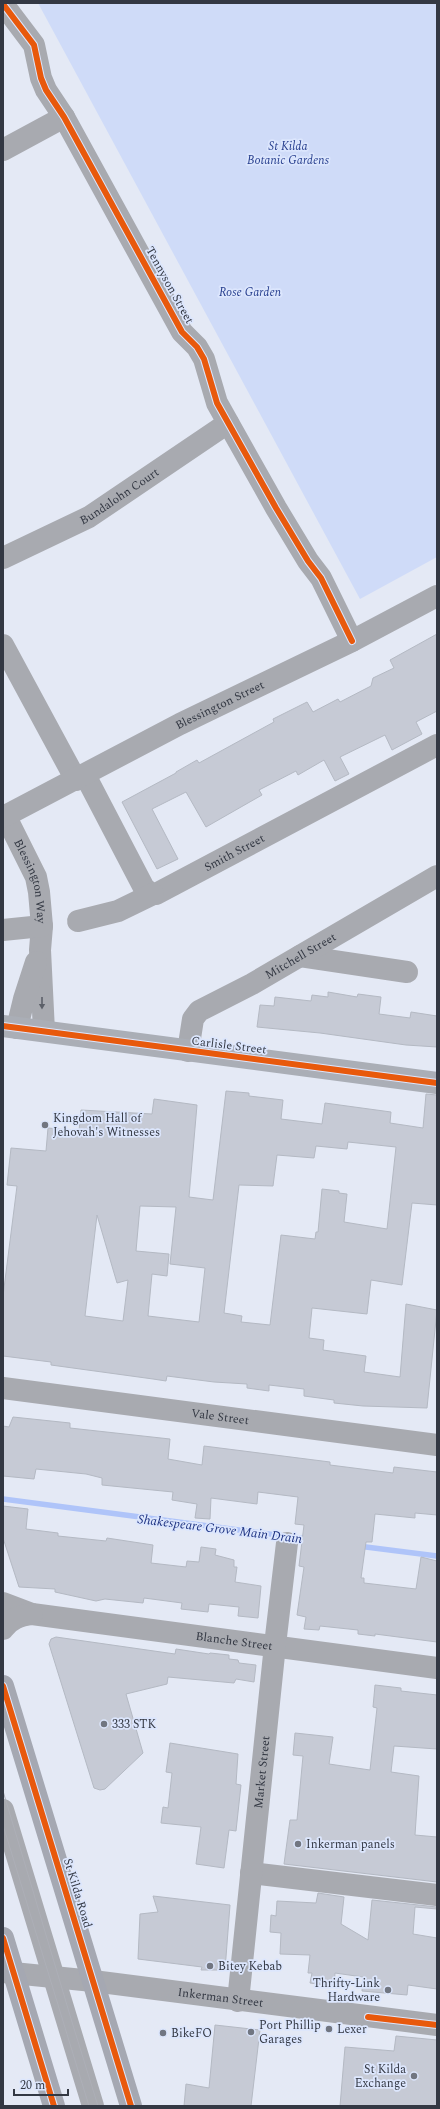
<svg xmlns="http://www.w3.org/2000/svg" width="440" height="2109" font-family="Spectral,serif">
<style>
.green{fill:#cfdbf8}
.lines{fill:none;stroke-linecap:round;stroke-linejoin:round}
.stream{stroke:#afc4f9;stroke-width:5.5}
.building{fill:#c6cad5;stroke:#b4b9c3;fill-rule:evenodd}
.minor{stroke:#a8aab0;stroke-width:22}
.major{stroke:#aaaeb6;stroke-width:22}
.highway{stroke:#a5a8b2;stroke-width:22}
.tram{stroke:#adafb7;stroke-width:1}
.cycleway-casing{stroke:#dce6fd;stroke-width:8}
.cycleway{stroke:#e8590c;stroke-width:6}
.oneway{fill:#5c6069}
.poi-dot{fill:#717681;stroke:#dce6fd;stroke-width:1.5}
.labels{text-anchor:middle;stroke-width:3.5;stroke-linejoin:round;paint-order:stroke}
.park-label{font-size:12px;font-style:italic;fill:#263e8e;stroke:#dce6fd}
.street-label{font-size:12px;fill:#333843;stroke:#dce6fd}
.poi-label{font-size:12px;fill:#333843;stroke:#dce6fd;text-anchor:start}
.water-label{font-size:13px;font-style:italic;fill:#1c3180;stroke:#dce6fd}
</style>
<rect width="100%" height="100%" fill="#e4e9f5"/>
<path class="green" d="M38 3H437V557L360 599Z"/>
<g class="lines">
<path class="stream" d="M3 1499 308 1539
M358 1546 437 1556"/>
</g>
<path class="building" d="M437 634V711L416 722 422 734 392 750 385 735 340 757 349 774 335 781 324 760 298 775 296 771 259 790 262 795 206 827 186 792 152 809 178 859 157 869 122 802 176 773V772L197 760 199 763 274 722 273 719 307 702 313 712 338 699 340 702 371 686 373 678 394 668 390 660Z
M328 992 357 997 358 994 381 997 379 1014 410 1018 411 1012 437 1016V1047L406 1045 320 1033 257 1027 260 1005 274 1006 275 997 311 1001 312 995 328 997Z
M226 1091 249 1093V1096L283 1100 281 1119 322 1124 325 1103 391 1112 390 1123 423 1128 426 1094 437 1095V1205L412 1203 402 1285 371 1280 367 1314 312 1308 309 1338 324 1340 323 1350 366 1356 364 1372 400 1377 406 1304 437 1310 427 1408 363 1406 334 1403V1400L304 1396V1389L269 1385V1391L247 1388V1384L214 1382 167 1376 166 1381 153 1379 51 1365V1362L3 1356V1296L17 1186 7 1185 11 1148 46 1151 48 1128 79 1131 81 1110 152 1114 154 1099 197 1105 189 1197 213 1200ZM348 1142 396 1147 387 1229 344 1222 347 1194 339 1193V1191L322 1189 318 1232H316L315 1239 281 1235 270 1325 241 1322 242 1316 224 1313 239 1185 273 1186 277 1155 314 1158 316 1146 347 1149ZM140 1206 176 1207 170 1264 205 1268 199 1322 148 1316 152 1274 167 1276 169 1254 136 1251ZM97 1215 117 1283 128 1280 123 1321 85 1316Z
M13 1417 70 1423V1428L170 1439 168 1459 202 1465 204 1446 330 1462V1465L393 1473 394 1467 437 1472V1515L415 1513V1518L375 1514 372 1542H366L361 1578H364V1583L416 1589 421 1557 437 1561V1642L375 1634V1636L358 1634V1630L320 1626 319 1630 304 1629 306 1617 297 1615 304 1567 299 1566 304 1525 295 1524 298 1497 258 1492 257 1504 211 1498 210 1519 195 1518 197 1504 172 1500 173 1492 102 1485V1478L86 1474 36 1469 34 1479 3 1476V1426L9 1427Z
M3 1506 28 1509 26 1529 58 1533V1536L106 1541 107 1538 153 1545 151 1563 186 1567 187 1561 199 1562 201 1547 216 1549 215 1555 234 1560V1567H237L235 1582 261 1586 258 1618 238 1616 239 1607 209 1604 208 1612 181 1609 182 1603 144 1598 143 1603 105 1599 96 1601 55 1592V1589L19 1587 3 1538Z
M56 1637 175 1654 176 1649 209 1654 210 1653 229 1655V1659L238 1660 239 1663 256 1665 254 1682 236 1679 234 1683 168 1677 167 1684 126 1694 143 1753 105 1789 100 1790 94 1788 49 1644 51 1639Z
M375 1685 401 1688V1691L437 1695V1749L394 1746 391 1772 419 1776 415 1835 437 1837V1882L284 1864 290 1820H297L303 1756 293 1755 295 1733 333 1737 329 1764 370 1770 377 1708 373 1707Z
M170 1743 238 1754 236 1784 241 1785 236 1831 229 1830 224 1868 196 1864 201 1827 161 1823 163 1807 168 1808 172 1773 166 1772Z
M318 1893 344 1897 341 1924 368 1940 372 1900 437 1907V1909L415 1907 413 1934 437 1938V1989L408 1985 407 1995 362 1991 363 1977 335 1973 334 1986 310 1983 312 1973H308L310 1955 280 1954 281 1933 270 1932 271 1915 276 1916 277 1901 316 1903Z
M153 1896 230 1905 225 1970H201L202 1967 138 1959 140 1914 158 1912Z
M215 2025 260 2030 251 2106H184L186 2084 209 2088Z
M396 2036 437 2040V2106H340L345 2047 394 2051Z"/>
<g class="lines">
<g class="minor">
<path d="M3 4 34 45 41 78 46 90 64 117 182 332 197 347 204 359 217 403 276 508 308 561 321 578 352 641"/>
<path d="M3 150 64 117"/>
<path id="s1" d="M3 558 89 517 228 423"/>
<path d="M3 645 76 780"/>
<path id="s2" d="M85 775 144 888 150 893 156 894 437 745"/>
<path id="s3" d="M5 815 36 877 39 892 42 926 40 950 44 1031"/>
<path id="s4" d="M3 817 180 724 352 641 437 596"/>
<path d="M78 921 118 911 153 894"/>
<path d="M3 930 42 926"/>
<path d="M300 956 407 972"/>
<path d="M17 1028 24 999 36 962"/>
<path id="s5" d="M188 1051 193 1019 199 1011 252 984 437 876"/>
<path id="s6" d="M3 1388 437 1445"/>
<path id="s7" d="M3 1603 32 1614 437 1668"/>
<path d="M3 1629C11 1618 20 1616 32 1614"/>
<path d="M3 1810 93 2106"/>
<path d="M251 1873 437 1895"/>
<path id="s8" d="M3 1972 93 1981 437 2025"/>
<path id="s9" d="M238 2001 275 1645 287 1543"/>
</g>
<path class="major" d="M3 1026 437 1083"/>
<path class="highway" d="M3 1686 131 2106
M3 1938 54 2106"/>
<path class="tram" d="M3 1021 437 1079
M3 1031 437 1088
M3 1791C35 1896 65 2002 98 2106
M3 1825 89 2106"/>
<g class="cycleway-casing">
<path id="cycleway" d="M3 4 34 45 41 78 46 90 64 117 182 332 197 347 204 359 217 403 276 508 308 561 321 578 352 641
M3 1026 437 1083
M3 1686 131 2106
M3 1938 54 2106
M368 2017 437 2025"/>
</g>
<use href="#cycleway" class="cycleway"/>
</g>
<defs><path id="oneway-solid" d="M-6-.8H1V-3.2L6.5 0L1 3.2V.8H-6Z"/></defs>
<use class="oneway" href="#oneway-solid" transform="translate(42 1003) rotate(90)"/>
<g class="poi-dot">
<circle cx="45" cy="1125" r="4"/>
<circle cx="104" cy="1724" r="4"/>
<circle cx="298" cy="1844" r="4"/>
<circle cx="210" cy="1966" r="4"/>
<circle cx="388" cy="1990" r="4"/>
<circle cx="329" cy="2029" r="4"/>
<circle cx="251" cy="2032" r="4"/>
<circle cx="163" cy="2033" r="4"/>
<circle cx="414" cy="2076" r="4"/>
</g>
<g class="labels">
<g class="park-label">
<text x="288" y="150">St Kilda<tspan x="288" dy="14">Botanic Gardens</tspan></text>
<text x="250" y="296">Rose Garden</text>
</g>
<g class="street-label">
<text transform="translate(170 285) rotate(61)" y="4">Tennyson Street</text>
<text dy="4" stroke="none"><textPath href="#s1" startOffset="132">Bundalohn Court</textPath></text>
<text dy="4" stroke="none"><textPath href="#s4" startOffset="244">Blessington Street</textPath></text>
<text dy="4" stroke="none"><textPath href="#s2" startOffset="230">Smith Street</textPath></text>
<text dy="4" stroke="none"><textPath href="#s3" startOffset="72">Blessington Way</textPath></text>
<text dy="4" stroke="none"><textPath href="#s5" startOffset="158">Mitchell Street</textPath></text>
<text transform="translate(229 1045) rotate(7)" y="4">Carlisle Street</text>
<text dy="4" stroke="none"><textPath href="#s6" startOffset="219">Vale Street</textPath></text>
<text dy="4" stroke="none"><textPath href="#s7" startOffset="235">Blanche Street</textPath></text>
<text dy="4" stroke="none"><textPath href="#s9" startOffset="230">Market Street</textPath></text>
<text transform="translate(78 1893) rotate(73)" y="4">St Kilda Road</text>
<text dy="4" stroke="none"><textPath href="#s8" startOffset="219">Inkerman Street</textPath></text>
</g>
<g class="poi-label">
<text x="53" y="1122">Kingdom Hall of<tspan x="53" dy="14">Jehovah's Witnesses</tspan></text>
<text x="112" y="1728">333 STK</text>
<text x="306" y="1848">Inkerman panels</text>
<text x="218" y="1970">Bitey Kebab</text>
<text x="380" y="1987" text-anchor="end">Thrifty-Link<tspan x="380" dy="14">Hardware</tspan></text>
<text x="259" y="2029">Port Phillip<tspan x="259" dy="14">Garages</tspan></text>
<text x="337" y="2033">Lexer</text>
<text x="171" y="2037">BikeFO</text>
<text x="406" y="2073" text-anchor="end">St Kilda<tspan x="406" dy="14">Exchange</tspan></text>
</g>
<g class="water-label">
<text transform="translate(220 1528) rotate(7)" y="5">Shakespeare Grove Main Drain</text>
</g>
</g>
<rect width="440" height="2109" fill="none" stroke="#333843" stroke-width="8"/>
<path d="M14 2089v6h54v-6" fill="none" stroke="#333843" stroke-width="2"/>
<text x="20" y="2089" font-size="12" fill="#333843" stroke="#dce6fd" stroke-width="3" paint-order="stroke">20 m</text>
</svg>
